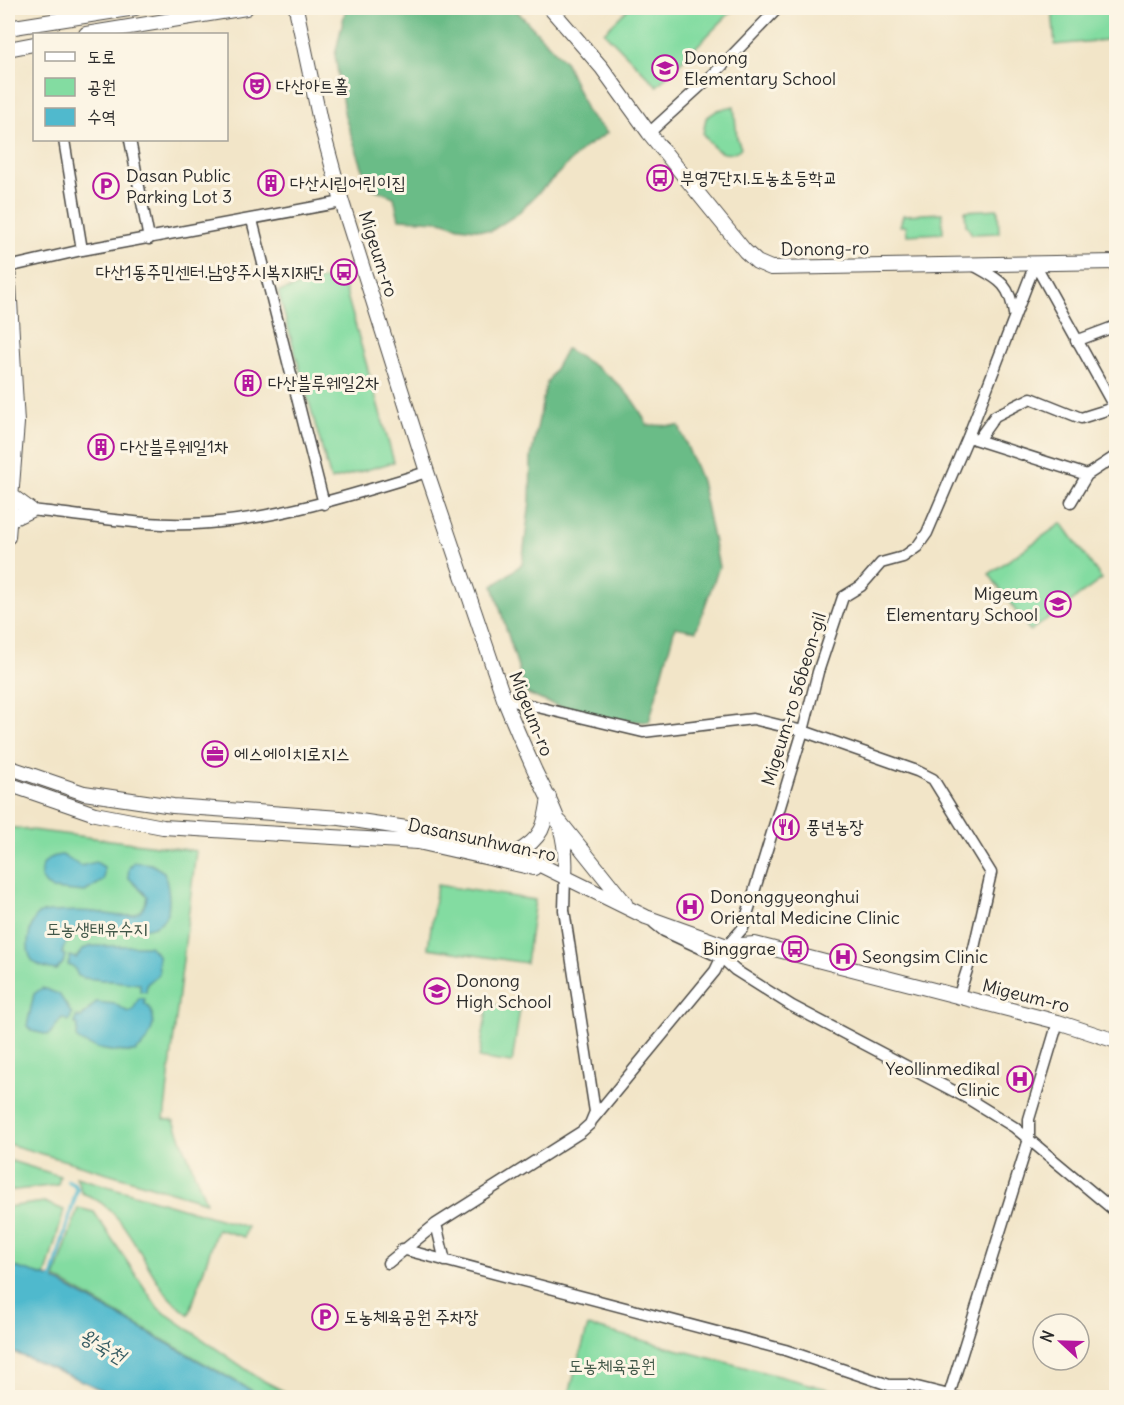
<svg xmlns="http://www.w3.org/2000/svg" width="1124" height="1405" font-family="Delius,'Poor Story',sans-serif">
<style>
.green{fill:#83dca1;stroke:#578466;stroke-width:1.5}
.forest{fill:#6abc87;stroke:#4a7459;stroke-width:1.5}
.water{fill:#50b9cd;stroke:#3e727c;stroke-width:1.5}
.lines{fill:none;stroke-linecap:round;stroke-linejoin:round}
.stream{stroke:#50b9cd;stroke-width:4}
.minor-casing{stroke:#494743;stroke-width:13}
.tertiary-casing{stroke:#494743;stroke-width:16}
.minor{stroke:#fff;stroke-width:10}
.tertiary{stroke:#fff;stroke-width:14}
.labels{text-anchor:middle;stroke-width:6;stroke-linejoin:round;paint-order:stroke}
.poi-label{font-size:18px;fill:#2b2b2b;stroke:#fcf5e5;text-anchor:start}
.street-label{font-size:18px;fill:#2b2b2b;stroke:#fcf5e5}
.park-label{font-size:18px;fill:#415748;stroke:#fcf5e5}
.water-label{font-size:20px;font-style:italic;fill:#385d64;stroke:#fcf5e5}
</style>
<rect width="100%" height="100%" fill="#fcf5e5"/>
<filter id="ink" filterUnits="userSpaceOnUse"><feTurbulence type="fractalNoise" baseFrequency=".0167" numOctaves="2"/><feDisplacementMap in="SourceGraphic" scale="12" xChannelSelector="R" yChannelSelector="G"/><feConvolveMatrix kernelMatrix="1 2 1 2 8 2 1 2 1" color-interpolation-filters="sRGB"/></filter>
<filter id="wash" filterUnits="userSpaceOnUse"><feTurbulence type="fractalNoise" baseFrequency=".008" numOctaves="4" result="noise"/><feDisplacementMap in="SourceGraphic" scale="24" xChannelSelector="R" yChannelSelector="G"/><feGaussianBlur stdDeviation="1.35" result="paint"/><feColorMatrix in="noise" values="0 0 0 0 0 0 0 0 0 0 0 0 0 0 0 0 0 1.4 0 .05"/><feComposite in="paint" operator="in"/></filter>
<g filter="url(#wash)">
<rect width="100%" height="100%" fill="#f2e5c8"/>
<path class="green" d="M629 8H735L657 86 604 32Z
M1052 8H1116V39L1055 45Z
M734 106 737 138 741 148C725 161 713 149 703 134L706 118 718 110Z
M998 209 999 233 972 234 966 225 965 211Z
M942 213 943 233 907 235 906 226H900L903 215Z
M341 274 394 462 331 480 278 292Z
M1062 523 1102 579 1030 631 989 574Z
M8 827 196 851 164 1119 174 1121 206 1202 8 1144Z
M437 885 535 900 526 963 428 948Z
M488 1004 520 1009 512 1063 479 1058Z
M8 1160 60 1176 58 1185 8 1191Z
M76 1177 247 1227 244 1237 217 1229 189 1315C182 1309 174 1303 168 1296 140 1262 127 1208 82 1193Z
M44 1202 64 1210 45 1278 8 1265V1207Z
M78 1208 94 1212 158 1308 260 1379 295 1397H263L55 1278Z
M588 1326 858 1397H568Z"/>
<path class="forest" d="M346 8H514L566 63 587 112 607 133 583 149 516 215 491 231 459 227 441 221 399 219 394 197 369 187 345 117 335 55Z
M566 349C602 370 630 386 647 425L679 426 701 481 719 567 696 631 675 627 649 722C608 721 562 711 526 693L493 586 522 564 530 502 531 457 546 385Z"/>
<path class="water" d="M62 855 81 866 96 862 104 867V880L85 892 52 889C32 878 41 856 62 855Z
M134 862 151 864 164 872C195 977 74 892 62 954L65 955 63 963 56 970C49 969 39 967 33 961 23 951 30 923 38 914 43 911 86 911 94 912 113 914 143 926 147 896L128 877 129 868Z
M91 946H149L158 955 159 974 147 984 146 992 140 991V984L84 978 78 976 74 967 68 965 70 956 76 958 83 949Z
M42 988 59 994 72 1014 69 1021 62 1018 49 1035 32 1031 27 1026 34 994Z
M139 998 145 999 144 1003C162 1016 150 1042 135 1052 114 1052 95 1051 77 1039L78 1025 74 1023 77 1016 81 1018 96 1002 115 1004 128 1012 133 1010Z
M8 1265 51 1278 263 1397H115L87 1383 8 1350Z"/>
<g class="lines">
<path class="stream" d="M51 1283 77 1189 74 1184 68 1181"/>
</g>
</g>
<g filter="url(#ink)">
<g class="lines">
<g class="minor-casing">
<path id="minor" d="M649 133 719 69 778 8
M64 140 82 250
M130 140 149 239
M252 220 324 504
M1035 264 1116 410
M973 265C998 279 1010 283 1014 314
M8 267 82 250 342 202
M1076 341 1116 326
M974 439 1087 475
M978 440 995 416 1031 398 1081 418 1116 407
M1071 502 1087 475 1116 456
M31 510C89 516 151 528 209 523 284 517 355 494 427 472
M504 699 643 732 753 719 803 731 917 771 933 779 991 873 974 948 958 998
M654 923 664 931 722 958 735 970 792 1006 967 1098 1014 1127 1116 1212
M592 1120 715 971 727 946 743 928 803 731 818 672 843 597 861 586 881 563 903 557 917 547 927 533 968 437 1035 264
M436 1224 445 1261
M402 1249 785 1350 889 1385H909L949 1395
M388 1263 436 1224 581 1132 590 1124 595 1112 564 910 565 876
M959 1398 949 1395 1029 1139V1119L1058 1022"/>
</g>
<g class="tertiary-casing">
<path id="tertiary" d="M296 8 320 121 342 202 427 472 504 699C514 724 524 747 535 771 554 810 568 831 565 876
M550 8 602 68 649 133 745 251 757 262 771 268 1116 262
M8 28 135 8
M86 34 246 8
M8 49 34 44
M8 266 17 423 8 537
M10 520 31 510 12 496
M8 767 84 793 173 806 340 818 433 832 516 853 646 917 727 946 755 944 1058 1022 1116 1041
M8 784 95 814 163 827 418 842 534 868
M560 822 625 903
M516 853C543 838 545 826 549 797"/>
</g>
<use href="#minor" class="minor"/>
<use href="#tertiary" class="tertiary"/>
</g>
</g>
<defs>
<g id="school-ring" transform="scale(1.35)"><circle r="9.5" fill="#fcf5e5" stroke="#b5179e" stroke-width="1.5"/><path d="M0-5L7-2L0 1L-7-2ZM-4 1L0 2.5L4 1V4Q0 6-4 4Z" fill="#b5179e"/></g>
<g id="theatre-ring" transform="scale(1.35)"><circle r="9.5" fill="#fcf5e5" stroke="#b5179e" stroke-width="1.5"/><path d="M-5-5.5Q0-4 5-5.5V0Q5 5 0 6Q-5 5-5 0ZM-3.3-2.5H-1v1.5H-3.3ZM1-2.5H3.3v1.5H1ZM-2.8 1Q0 5.5 2.8 1Z" fill="#b5179e"/></g>
<g id="bus-ring" transform="scale(1.35)"><circle r="9.5" fill="#fcf5e5" stroke="#b5179e" stroke-width="1.5"/><path d="M-5-6H5V4H4V6H2V4H-2V6H-4V4H-5ZM-3.5-4V0h7V-4ZM-3.5 1.2v1.5H-2V1.2ZM2 1.2v1.5H3.5V1.2Z" fill="#b5179e"/></g>
<g id="building-ring" transform="scale(1.35)"><circle r="9.5" fill="#fcf5e5" stroke="#b5179e" stroke-width="1.5"/><path d="M-4-6H4V6H1V3H-1V6H-4ZM-2.5-4.3h1.7v1.8h-1.7ZM.8-4.3h1.7v1.8H.8ZM-2.5-1h1.7V.8h-1.7ZM.8-1h1.7V.8H.8Z" fill="#b5179e"/></g>
<g id="parking-ring" transform="scale(1.35)"><circle r="9.5" fill="#fcf5e5" stroke="#b5179e" stroke-width="1.5"/><path d="M-3.5-5.5H1a3.5 3.5 0 0 1 0 7H-1V5.5H-3.5ZM-1-3.4V-.6H.8a1.4 1.4 0 0 0 0-2.8Z" fill="#b5179e"/></g>
<g id="office-ring" transform="scale(1.35)"><circle r="9.5" fill="#fcf5e5" stroke="#b5179e" stroke-width="1.5"/><path d="M-6-3h4V-5.5h4V-3h4V5H-6ZM-1-4.5V-3h2v-1.5ZM-6 0V1H6V0Z" fill="#b5179e"/></g>
<g id="restaurant-ring" transform="scale(1.35)"><circle r="9.5" fill="#fcf5e5" stroke="#b5179e" stroke-width="1.5"/><path d="M-5-6h1v4h1v-4h1v4h1v-4h1v5L-1.5 .5V6h-2V.5L-5-1ZM5-6V6H3V1.5H1.5Q1.5-4 5-6Z" fill="#b5179e"/></g>
<g id="hospital-ring" transform="scale(1.35)"><circle r="9.5" fill="#fcf5e5" stroke="#b5179e" stroke-width="1.5"/><path d="M-5-5h3v3.5h4V-5h3V5h-3V1.5h-4V5h-3Z" fill="#b5179e"/></g>
</defs>
<g fill-rule="evenodd">
<use href="#school-ring" x="665" y="68"/>
<use href="#theatre-ring" x="257" y="86"/>
<use href="#bus-ring" x="660" y="178"/>
<use href="#building-ring" x="271" y="183"/>
<use href="#parking-ring" x="106" y="186"/>
<use href="#bus-ring" x="344" y="272"/>
<use href="#building-ring" x="248" y="383"/>
<use href="#building-ring" x="101" y="447"/>
<use href="#school-ring" x="1058" y="604"/>
<use href="#office-ring" x="215" y="754"/>
<use href="#restaurant-ring" x="786" y="827"/>
<use href="#hospital-ring" x="690" y="907"/>
<use href="#bus-ring" x="795" y="949"/>
<use href="#hospital-ring" x="843" y="957"/>
<use href="#school-ring" x="437" y="991"/>
<use href="#hospital-ring" x="1020" y="1079"/>
<use href="#parking-ring" x="325" y="1317"/>
</g>
<g class="labels">
<g class="poi-label">
<text x="684" y="64">Donong<tspan x="684" dy="21">Elementary School</tspan></text>
<text x="276" y="92">다산아트홀</text>
<text x="126" y="182">Dasan Public<tspan x="126" dy="21">Parking Lot 3</tspan></text>
<text x="680" y="184">부영7단지.도농초등학교</text>
<text x="290" y="189">다산시립어린이집</text>
<text x="324" y="278" text-anchor="end">다산1동주민센터.남양주시복지재단</text>
<text x="268" y="389">다산블루웨일2차</text>
<text x="120" y="453">다산블루웨일1차</text>
<text x="1038" y="600" text-anchor="end">Migeum<tspan x="1038" dy="21">Elementary School</tspan></text>
<text x="234" y="760">에스에이치로지스</text>
<text x="806" y="833">풍년농장</text>
<text x="710" y="903">Dononggyeonghui<tspan x="710" dy="21">Oriental Medicine Clinic</tspan></text>
<text x="776" y="955" text-anchor="end">Binggrae</text>
<text x="862" y="963">Seongsim Clinic</text>
<text x="456" y="987">Donong<tspan x="456" dy="21">High School</tspan></text>
<text x="1000" y="1075" text-anchor="end">Yeollinmedikal<tspan x="1000" dy="21">Clinic</tspan></text>
<text x="344" y="1323">도농체육공원 주차장</text>
</g>
<g class="street-label">
<text transform="translate(825 249) rotate(-1)" y="6">Donong-ro</text>
<text transform="translate(378 254) rotate(72)" y="6">Migeum-ro</text>
<text transform="translate(794 699) rotate(-73)" y="6">Migeum-ro 56beon-gil</text>
<text transform="translate(531 714) rotate(68)" y="6">Migeum-ro</text>
<text transform="translate(482 840) rotate(12)" y="6">Dasansunhwan-ro</text>
<text transform="translate(1026 996) rotate(14)" y="6">Migeum-ro</text>
</g>
<g class="park-label">
<text x="97" y="935">도농생태유수지</text>
<text x="612" y="1372">도농체육공원</text>
</g>
<g class="water-label">
<text transform="translate(103 1346) rotate(30)" y="7">왕숙천</text>
</g>
</g>
<rect width="1124" height="1405" fill="none" stroke="#fcf5e5" stroke-width="30"/>
<rect x="33" y="33" width="195" height="108" fill="#fcf5e5" stroke="#a8a49b" stroke-width="1.5"/>
<rect x="45" y="52" width="30" height="9" fill="#ffffff" stroke="#a8a49b" stroke-width="1.5"/>
<text x="87" y="63" font-size="18" fill="#2b2b2b">도로</text>
<rect x="45" y="78" width="30" height="18" fill="#83dca1" stroke="#a8a49b" stroke-width="1.5"/>
<text x="87" y="93" font-size="18" fill="#2b2b2b">공원</text>
<rect x="45" y="108" width="30" height="18" fill="#50b9cd" stroke="#a8a49b" stroke-width="1.5"/>
<text x="87" y="123" font-size="18" fill="#2b2b2b">수역</text>
<g transform="translate(1061 1342) rotate(292)"><circle r="28" fill="#fcf5e5" stroke="#a8a49b" stroke-width="1.5"/>
<path d="M0-4.5L10 22L0 15L-10 22Z" fill="#b5179e"/>
<text y="-9" font-size="16" font-weight="bold" text-anchor="middle" fill="#2b2b2b">N</text>
</g>
</svg>
